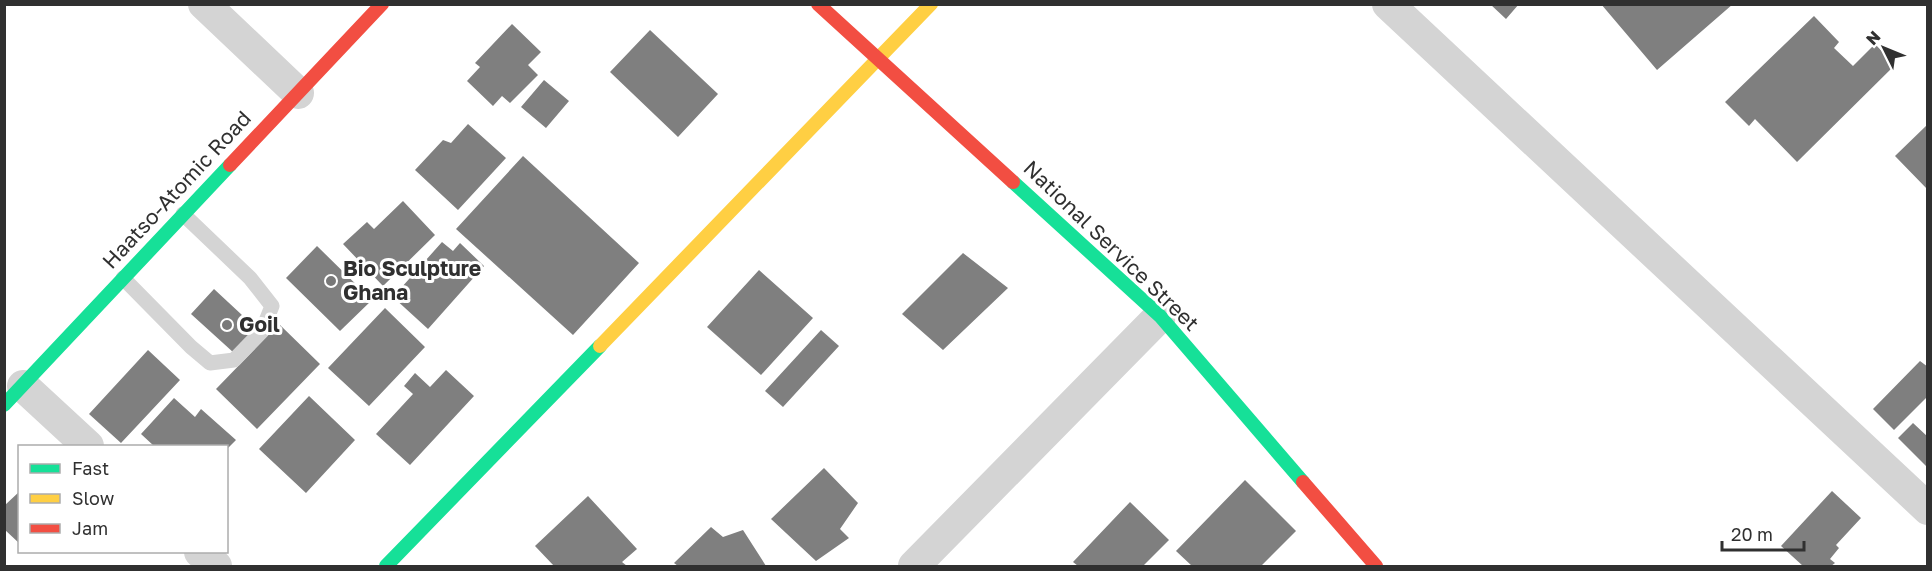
<svg xmlns="http://www.w3.org/2000/svg" width="1932" height="571" font-family="'Golos Text',sans-serif">
<style>
.building{fill:#7f7f7f}
.lines{fill:none;stroke-linecap:round;stroke-linejoin:round}
.lane{stroke:#d4d4d4;stroke-width:15}
.street{stroke:#d4d4d4;stroke-width:32}
.fast{stroke:#16e098;stroke-width:14}
.slow{stroke:#ffcf43;stroke-width:14}
.jam{stroke:#f24e42;stroke-width:14}
.poi-dot{fill:#787878;stroke:#fff;stroke-width:2}
.labels{text-anchor:middle;stroke-width:6;stroke-linejoin:round;paint-order:stroke}
.street-label{font-size:21px;fill:#303030;stroke:#fff}
.poi-label{font-size:21px;font-weight:bold;fill:#303030;stroke:#fff;text-anchor:start}
</style>
<rect width="100%" height="100%" fill="#fff"/>
<path class="building" d="M1490 4H1519L1506 19Z
M1601 4H1733L1657 70Z
M1814 16 1839 42 1834 48 1853 66 1875 44 1895 65 1797 162 1755 119 1749 126 1725 102Z
M512 24 541 52 528 65 538 75 510 103 502 96 493 106 467 81 480 67 475 63Z
M650 30 718 94 678 137 610 72Z
M544 80 569 101 546 128 521 107Z
M468 124 506 158 458 210 415 170 443 140 451 143Z
M1928 124V190L1895 156Z
M523 156 639 263 573 335 456 229Z
M403 201 435 235 383 286 343 244 367 222 374 229Z
M442 242 453 251 460 243 484 266 428 329 393 297Z
M317 246 372 300 340 331 286 278Z
M963 253 1008 288 943 350 902 314Z
M759 270 813 318 761 375 707 327Z
M214 289 256 328 234 353 191 314Z
M385 308 425 347 369 406 328 368Z
M279 324 320 364 257 429 216 389Z
M821 330 839 346 783 407 765 391Z
M148 350 180 380 121 443 89 414Z
M1920 361 1928 367V396L1894 430 1873 409Z
M446 370 474 396 410 465 376 434 413 394 404 386 415 373 430 387Z
M309 396 355 440 306 493 259 449Z
M174 398 195 417 201 409 236 440 226 450V446H154L141 434Z
M1913 423 1928 437V468L1898 438Z
M824 468 858 503 840 529 849 538 816 561 771 519Z
M1245 480 1296 531 1261 566H1192L1176 551Z
M20 491V544L4 529V506Z
M1832 491 1861 518 1836 545 1839 548 1830 559 1835 563 1831 566H1803L1781 546Z
M588 496 637 549 622 562 627 566H554L535 546Z
M1130 502 1169 540 1143 566H1078L1073 562Z
M711 527 723 537 743 530 766 566H678L674 563Z"/>
<g class="lines">
<path class="lane" d="M123 278 191 347 210 363 234 360 262 331 272 306 250 278 183 214"/>
<path class="street" d="M204 4 298 93
M1388 4 1928 509
M23 386 88 446
M200 552 216 566
M914 566 1160 316"/>
<path class="fast" d="M1013 182 1160 316 1303 482
M4 405 230 165
M386 566 600 346"/>
<path class="slow" d="M600 346 931 4"/>
<path class="jam" d="M818 4 1013 182
M230 165 382 4
M1303 482 1376 566"/>
</g>
<g class="poi-dot">
<circle cx="331" cy="281" r="6"/>
<circle cx="227" cy="325" r="6"/>
</g>
<g class="labels">
<g class="street-label">
<text transform="translate(177 190) rotate(-47)" y="7">Haatso-Atomic Road</text>
<text transform="translate(1111 246) rotate(44)" y="7">National Service Street</text>
</g>
<g class="poi-label">
<text x="343" y="276">Bio Sculpture<tspan x="343" dy="24">Ghana</tspan></text>
<text x="239" y="332">Goil</text>
</g>
</g>
<rect width="1932" height="571" fill="none" stroke="#303030" stroke-width="12"/>
<rect x="18" y="445" width="210" height="108" fill="#ffffff" stroke="#acacac" stroke-width="1.5"/>
<rect x="30" y="464" width="30" height="9" fill="#16e098" stroke="#acacac" stroke-width="1.5"/>
<text x="72" y="475" font-size="18" fill="#303030">Fast</text>
<rect x="30" y="494" width="30" height="9" fill="#ffcf43" stroke="#acacac" stroke-width="1.5"/>
<text x="72" y="505" font-size="18" fill="#303030">Slow</text>
<rect x="30" y="524" width="30" height="9" fill="#f24e42" stroke="#acacac" stroke-width="1.5"/>
<text x="72" y="535" font-size="18" fill="#303030">Jam</text>
<g transform="translate(1884 48) rotate(313)" stroke="#ffffff" stroke-width="4.5" paint-order="stroke">
<path d="M0-4.5L10 22L0 15L-10 22Z" fill="#303030"/>
<text y="-9" font-size="16" font-weight="bold" text-anchor="middle" fill="#303030">N</text>
</g>
<path d="M1722 541v9h82v-9" fill="none" stroke="#303030" stroke-width="3"/>
<text x="1731" y="541" font-size="18" fill="#303030" stroke="#ffffff" stroke-width="4.5" paint-order="stroke">20 m</text>
</svg>
